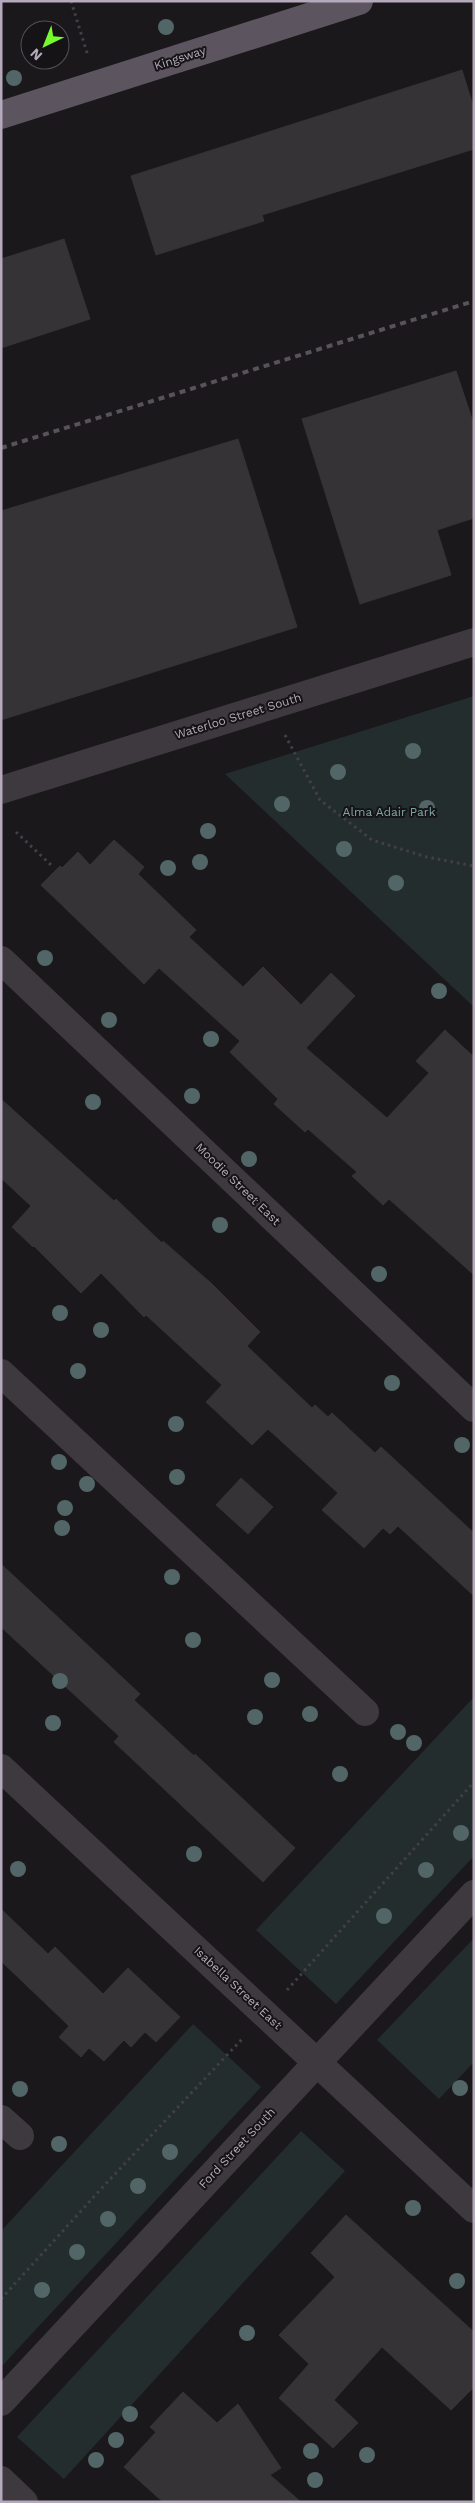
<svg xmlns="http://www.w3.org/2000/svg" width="475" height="2503" font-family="'Work Sans',sans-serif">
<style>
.green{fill:#232d2e}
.building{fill:#363336;stroke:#363236}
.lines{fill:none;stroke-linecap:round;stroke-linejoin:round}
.path{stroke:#443f47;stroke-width:3;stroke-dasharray:2.5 4;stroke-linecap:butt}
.minor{stroke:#3e393f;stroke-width:28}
.major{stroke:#5c555f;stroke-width:28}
.rail{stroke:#58525b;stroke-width:4;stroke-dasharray:6 5;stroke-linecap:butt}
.tree{fill:#526667}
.labels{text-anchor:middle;stroke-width:4;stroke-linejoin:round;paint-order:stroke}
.street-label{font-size:12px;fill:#b5aabb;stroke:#151315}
.park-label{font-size:12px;fill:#80a5a6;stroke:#151315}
</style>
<rect width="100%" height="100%" fill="#1a181a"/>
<path class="green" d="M474 696V1007L225 774Z
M474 1697V1856L336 2004 256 1930Z
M474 1938V2062L439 2099 377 2040Z
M193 2024 261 2087 1 2367V2231Z
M301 2131 345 2171 64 2479 17 2437Z"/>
<path class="building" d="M462 70 474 109V149L262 215 264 221 156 255 131 176Z
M64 239 90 319 1 348V259Z
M456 371 474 425V518L437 530 451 575 360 604 302 419Z
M238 439 297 627 1 720V511Z
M114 840 144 867 138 874 196 930 189 937 243 987 263 967 301 1005 331 973 355 996 306 1048 387 1118 429 1073 416 1061 445 1030 474 1057V1275L389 1199 383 1205 352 1176 357 1172 308 1129 305 1132 274 1104 278 1099 230 1052 240 1041 159 968 144 984 41 885 60 866 62 868 78 852 90 865Z
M1 1099 114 1201 116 1199 162 1243 163 1241 211 1283 260 1332 247 1346 312 1408 315 1405 328 1417 332 1413 375 1453 381 1447 474 1533V1596L398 1526 390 1534 383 1528 364 1548 322 1510 338 1493 268 1429 252 1445 206 1402 222 1385 146 1315 144 1317 101 1273 81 1293 34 1246 33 1247 12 1227 31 1206 1 1178Z
M241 1478 273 1507 248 1534 216 1505Z
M1 1564 140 1694 134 1700 194 1756 195 1754 295 1848 263 1882 114 1742 119 1736 1 1627Z
M1 1909 48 1954 55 1947 103 1994 128 1968 180 2017 156 2042 145 2032 131 2047 124 2040 104 2061 89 2048 81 2057 59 2037 69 2026 1 1961Z
M346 2215 474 2332V2387L451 2410 382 2347 334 2400 358 2423 333 2448 279 2398 309 2364 279 2335 335 2277 311 2253Z
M183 2392 217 2423 238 2404 281 2468 270 2475 301 2502H163L124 2467 156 2432 150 2427Z"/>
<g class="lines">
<path class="path" d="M71 1 88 56
M285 735 320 800 372 840 427 857 474 866
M16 832 51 865
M287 1990 474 1782
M1 2299 100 2190 244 2037"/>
<path class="minor" d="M1 790 474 642
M1 960 474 1408
M1 1373 365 1712
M1 1768 474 2209
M1 2119 20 2136
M1 2402 474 1894
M1 2480 24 2502"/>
<path class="major" d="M1 115 359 1"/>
<path class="rail" d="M1 448 474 301"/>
</g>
<g class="tree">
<circle cx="166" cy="27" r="8"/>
<circle cx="14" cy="78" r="8"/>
<circle cx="413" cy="751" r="8"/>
<circle cx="338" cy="772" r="8"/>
<circle cx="282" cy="804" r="8"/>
<circle cx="427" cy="808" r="8"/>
<circle cx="208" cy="831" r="8"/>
<circle cx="344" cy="849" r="8"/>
<circle cx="200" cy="862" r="8"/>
<circle cx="168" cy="868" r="8"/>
<circle cx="396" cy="883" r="8"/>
<circle cx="45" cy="958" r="8"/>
<circle cx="439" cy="991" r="8"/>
<circle cx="109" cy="1020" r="8"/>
<circle cx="211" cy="1039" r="8"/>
<circle cx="192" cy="1096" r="8"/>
<circle cx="93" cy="1102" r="8"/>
<circle cx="249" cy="1159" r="8"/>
<circle cx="220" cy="1225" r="8"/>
<circle cx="379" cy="1274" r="8"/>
<circle cx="60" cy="1313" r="8"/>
<circle cx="101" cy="1330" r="8"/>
<circle cx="78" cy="1371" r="8"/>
<circle cx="392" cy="1383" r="8"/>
<circle cx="176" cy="1424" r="8"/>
<circle cx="462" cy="1445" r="8"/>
<circle cx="59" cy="1462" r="8"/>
<circle cx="177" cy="1477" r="8"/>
<circle cx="87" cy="1484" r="8"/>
<circle cx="65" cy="1508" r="8"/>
<circle cx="62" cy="1528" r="8"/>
<circle cx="172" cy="1577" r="8"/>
<circle cx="193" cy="1640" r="8"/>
<circle cx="272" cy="1680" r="8"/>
<circle cx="60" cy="1681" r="8"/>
<circle cx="310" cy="1714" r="8"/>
<circle cx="255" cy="1717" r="8"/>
<circle cx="53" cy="1723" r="8"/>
<circle cx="398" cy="1732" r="8"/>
<circle cx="414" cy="1743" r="8"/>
<circle cx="340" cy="1774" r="8"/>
<circle cx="461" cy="1833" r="8"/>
<circle cx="194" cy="1854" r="8"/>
<circle cx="18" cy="1869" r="8"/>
<circle cx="426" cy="1870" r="8"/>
<circle cx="384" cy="1916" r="8"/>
<circle cx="460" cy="2088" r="8"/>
<circle cx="20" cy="2089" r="8"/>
<circle cx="59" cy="2144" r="8"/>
<circle cx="170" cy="2152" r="8"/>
<circle cx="138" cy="2186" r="8"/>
<circle cx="413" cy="2208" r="8"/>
<circle cx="108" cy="2219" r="8"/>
<circle cx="77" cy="2252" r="8"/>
<circle cx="457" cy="2281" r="8"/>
<circle cx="42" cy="2290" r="8"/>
<circle cx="247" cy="2333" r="8"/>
<circle cx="130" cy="2414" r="8"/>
<circle cx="116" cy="2440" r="8"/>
<circle cx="311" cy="2451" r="8"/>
<circle cx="367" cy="2455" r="8"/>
<circle cx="96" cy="2460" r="8"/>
<circle cx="315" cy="2480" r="8"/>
</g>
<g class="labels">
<g class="street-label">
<text transform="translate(180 58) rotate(-18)" y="4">Kingsway</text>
<text transform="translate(238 716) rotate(-17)" y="4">Waterloo Street South</text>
<text transform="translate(238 1184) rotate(44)" y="4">Moodie Street East</text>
<text transform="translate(238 1988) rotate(43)" y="4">Isabella Street East</text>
<text transform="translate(237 2148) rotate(-47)" y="4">Ford Street South</text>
</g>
<g class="park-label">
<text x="389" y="816">Alma Adair Park</text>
</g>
</g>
<rect width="475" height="2503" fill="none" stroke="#b5aabb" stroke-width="5"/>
<g transform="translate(45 45) rotate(223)"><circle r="24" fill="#151315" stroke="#554f57"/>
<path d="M0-4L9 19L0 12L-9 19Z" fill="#77fb2f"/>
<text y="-8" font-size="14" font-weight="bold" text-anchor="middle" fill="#b5aabb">N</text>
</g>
</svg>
